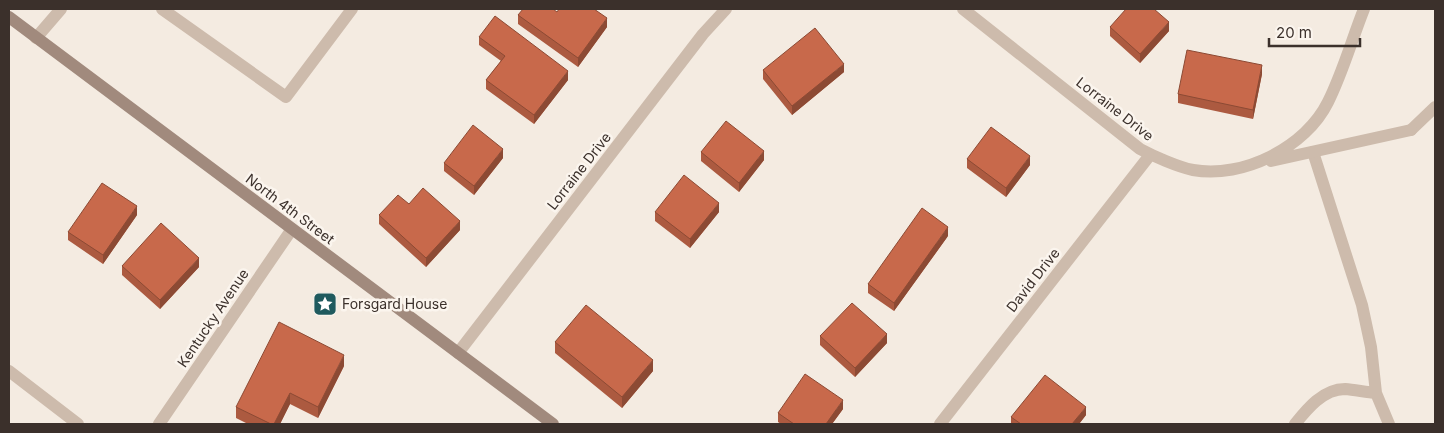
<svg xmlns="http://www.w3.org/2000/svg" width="1444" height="433" font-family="Inter,sans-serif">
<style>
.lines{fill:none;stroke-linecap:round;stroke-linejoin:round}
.service{stroke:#cdbbac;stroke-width:12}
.minor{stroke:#cdbbac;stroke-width:12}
.secondary{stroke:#a18a7d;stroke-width:12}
.wall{fill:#ac5a40}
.shaded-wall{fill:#8c4a34}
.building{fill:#c8694b;stroke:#8c4a34}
.labels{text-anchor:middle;stroke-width:5;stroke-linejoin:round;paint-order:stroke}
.street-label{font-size:14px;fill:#3b302b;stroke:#fbf5ee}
.poi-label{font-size:14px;fill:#3b302b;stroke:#fbf5ee;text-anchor:start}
</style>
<rect width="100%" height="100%" fill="#f4ebe1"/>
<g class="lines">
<path class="service" d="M162 9 286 97 352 9
M36 38 61 9
M1411 130 1435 107
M1313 152 1362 305 1371 347 1376 393 1389 424
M9 371 78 424
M1295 424C1307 409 1323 389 1345 389 1355 390 1366 392 1376 393"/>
<path class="minor" d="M963 9 1140 149C1153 156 1178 167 1193 170 1243 179 1306 147 1328 102 1343 72 1352 39 1364 9
M1271 161 1411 130
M458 353 703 34 726 9
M159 424 292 229
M940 424 1150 155"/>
<path class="secondary" d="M9 17 553 424"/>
</g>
<path class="wall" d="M557 12 607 27 578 67 518 24V15Z
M1110 27 1169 31 1140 63 1110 36Z
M479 37 568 80 534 124 486 89V80L501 61 479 45Z
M763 70 844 72 792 115 763 79Z
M1262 74 1253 119 1178 103V94Z
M701 152 764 160 739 192 701 161Z
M503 158 474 195 444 171V163Z
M967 159 1030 165 1006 197 967 168Z
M409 204 460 230 426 267 379 224V215Z
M655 212H719L690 248 655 221Z
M137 215 103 264 68 240V232Z
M948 236 894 311 868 293V284Z
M122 266 199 267 160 309 122 275Z
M820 336 887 343 855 377 820 345Z
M555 342 653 371 622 408 555 353Z
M344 366 318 418 290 404 280 424H248L236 418V407Z
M843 409 832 424H781L778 422V413Z
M1086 415 1079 424H1011V417Z"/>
<path class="shaded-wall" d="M607 18V27L578 67V58Z
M1169 22V31L1140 63V54Z
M844 64V72L792 115V106Z
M1262 65V74L1253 119V110Z
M568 71V80L534 124V115Z
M503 149V158L474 195V186Z
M764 151V160L739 192V183Z
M1030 156V165L1006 197V188Z
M719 203V212L690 248V239Z
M137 206V215L103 264V255Z
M460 221V230L426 267V258Z
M948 227V236L894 311V303Z
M199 258V267L160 309V300Z
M887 334V343L855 377V368Z
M344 355V366L318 418V407Z
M653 360V371L622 408V397Z
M290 393V404L280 424H274Z
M843 400V409L832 424H826Z
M1086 407V415L1079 424H1072Z"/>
<path class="building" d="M523 9H553L557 12 559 9H594L607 18 578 58 518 15Z
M1126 9H1154L1169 22 1140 54 1110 27Z
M495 16 568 71 534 115 486 80 505 56 479 37Z
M815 28 844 64 792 106 763 70Z
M1187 50 1262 65 1253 110 1178 94Z
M726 121 764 151 739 183 701 152Z
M473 125 503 149 474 186 444 163Z
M991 127 1030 156 1006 188 967 159Z
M684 175 719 203 690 239 655 212Z
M102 183 137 206 103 255 68 232Z
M423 188 460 221 426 258 379 215 398 195 409 204Z
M922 208 948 227 894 303 868 284Z
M161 223 199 258 160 300 122 266Z
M852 303 887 334 855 368 820 336Z
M586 305 653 360 622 397 555 342Z
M279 322 344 355 318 407 290 393 274 424H271L236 407Z
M805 374 843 400 826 424H794L778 413Z
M1045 375 1086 407 1072 424H1021L1011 417Z"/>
<defs>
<g id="sight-square" transform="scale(1.25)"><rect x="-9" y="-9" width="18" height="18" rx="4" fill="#1f5a5e" stroke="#fbf5ee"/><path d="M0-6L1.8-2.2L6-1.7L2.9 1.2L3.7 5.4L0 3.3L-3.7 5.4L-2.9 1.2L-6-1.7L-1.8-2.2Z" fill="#fff"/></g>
</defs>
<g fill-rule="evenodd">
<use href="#sight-square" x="325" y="304"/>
</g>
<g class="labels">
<g class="street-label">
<text transform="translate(1115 109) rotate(38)" y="5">Lorraine Drive</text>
<text transform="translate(579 171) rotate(-52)" y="5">Lorraine Drive</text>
<text transform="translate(290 209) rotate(37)" y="5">North 4th Street</text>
<text transform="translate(1033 280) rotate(-52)" y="5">David Drive</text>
<text transform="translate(213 318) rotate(-56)" y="5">Kentucky Avenue</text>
</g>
<g class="poi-label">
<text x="342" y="309">Forsgard House</text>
</g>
</g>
<rect width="1444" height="433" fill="none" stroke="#3b302b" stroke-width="20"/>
<path d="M1269 38v8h91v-8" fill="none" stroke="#3b302b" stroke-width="2.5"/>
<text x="1276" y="38" font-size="15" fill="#3b302b" stroke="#fbf5ee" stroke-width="4" paint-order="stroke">20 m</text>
</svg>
